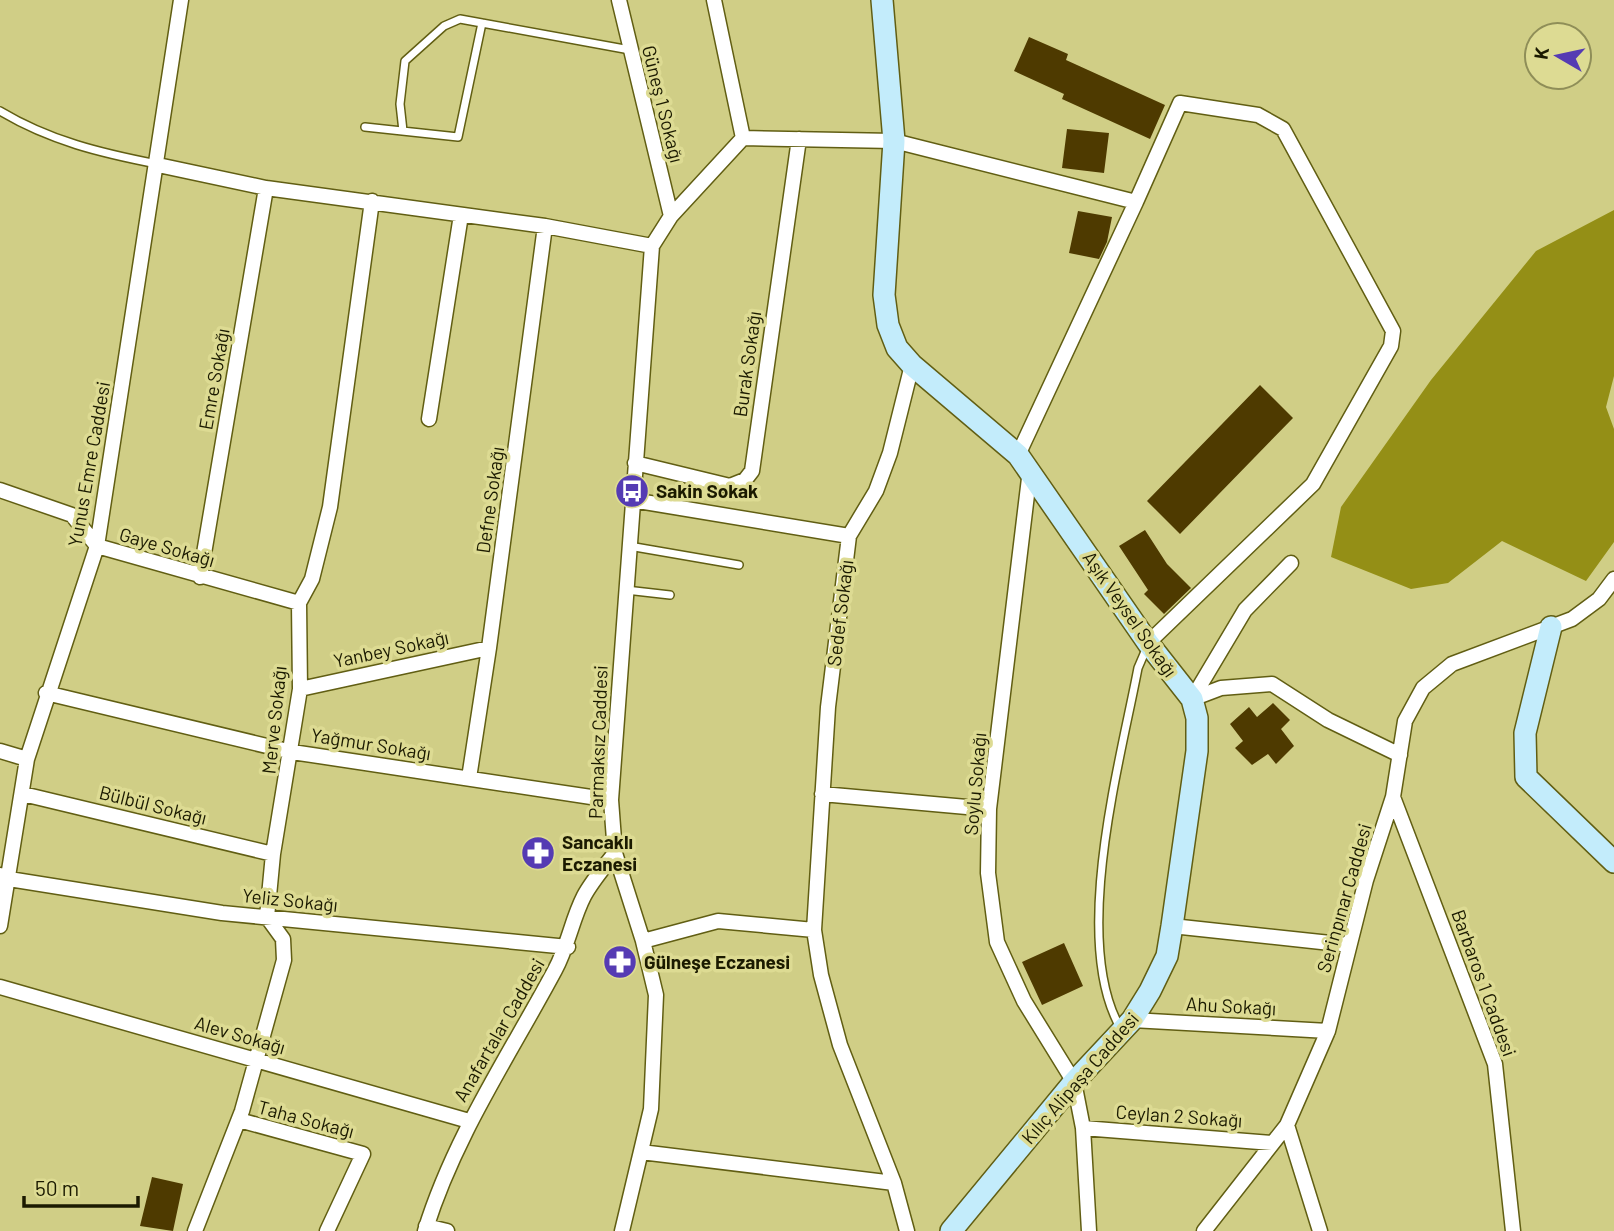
<svg xmlns="http://www.w3.org/2000/svg" width="1614" height="1231" font-family="Barlow,sans-serif">
<style>
.forest{fill:#948f16}
.building{fill:#4e3a00}
.lines{fill:none;stroke-linecap:round;stroke-linejoin:round}
.lane-casing{stroke:#615e13;stroke-width:10}
.street-casing{stroke:#615e13;stroke-width:17}
.secondary-casing{stroke:#615e13;stroke-width:24}
.lane{stroke:#fff;stroke-width:7}
.street{stroke:#fff;stroke-width:14}
.secondary{stroke:#c3ecfb;stroke-width:21}
.labels{text-anchor:middle;stroke-width:7;stroke-linejoin:round;paint-order:stroke}
.street-label{font-size:19px;fill:#1b1a00;stroke:#dddb93}
.poi-label{font-size:19px;font-weight:bold;fill:#1b1a00;stroke:#dddb93;text-anchor:start}
</style>
<rect width="100%" height="100%" fill="#d0ce86"/>
<path class="forest" d="M1614 210V376L1606 407 1614 429V542L1586 581 1502 541 1448 583 1411 589 1331 557 1341 507 1431 380 1536 251Z"/>
<path class="building" d="M1029 37 1068 54 1066 60 1165 105 1150 139 1062 99 1064 94 1014 71Z
M1067 129 1109 133 1104 173 1062 168Z
M1078 211 1112 217 1107 242 1099 259 1069 253Z
M1260 385 1293 418 1180 534 1147 501Z
M1145 530 1167 564 1191 588 1164 614 1144 594 1148 590 1119 546Z
M1273 703 1290 720 1281 729 1294 746 1276 764 1268 754 1252 765 1235 748 1243 741 1230 724 1249 707 1257 717Z
M1064 943 1083 986 1042 1005 1022 962Z
M152 1177 183 1184 173 1231 140 1226Z"/>
<g class="lines">
<g class="lane-casing">
<path id="lane" d="M0 111C50 141 101 153 157 164
M365 127 458 137 482 23
M403 131 400 104 405 61 444 26 460 19 630 50
M629 546 739 565
M626 590 670 595
M1121 1029C1070 942 1120 763 1138 668L1147 647"/>
</g>
<g class="street-casing">
<path id="street" d="M619 0 671 216
M714 0 743 138
M158 165 266 188 545 226 652 246
M429 419 461 215
M1018 455 1136 202
M635 463 730 486 745 480 752 471 799 139
M1030 470 989 809 988 873 997 942 1024 1001 1074 1082 1083 1128 1089 1231
M0 490 72 515 97 546 299 603
M632 500 849 536
M200 577 266 188
M300 689 489 648
M46 693 292 752 611 800
M1192 699 1221 688 1272 684 1328 720 1400 755
M1192 699 1245 610 1291 563
M0 751 27 759
M469 778 489 648 545 226
M23 794 273 854
M822 794 989 809
M1393 797 1495 1064 1513 1231
M0 875 9 879 222 913 568 947
M0 926 27 759 97 546 181 0
M1172 926 1349 945
M643 941 718 921 814 930
M0 987 469 1121
M1132 1020 1328 1031
M239 1120 363 1154 327 1231
M1287 1125 1320 1231
M1083 1128 1272 1143
M641 1152 894 1183
M426 1226 447 1231
M195 1231 242 1111 284 960 283 939 267 917 273 854 300 689 299 603 312 579 330 507 372 201
M425 1231C454 1137 509 1056 555 970 568 946 572 919 584 896 592 881 605 866 615 853
M622 1231 651 1109 656 995 643 941 615 853 611 800 652 246 671 216 743 138 894 141 1136 202 1180 103 1258 115 1283 129 1393 331 1391 346 1313 484 1148 643
M907 1231 894 1183 840 1045 821 975 814 930 828 707 849 536 876 491 890 453 912 365
M1204 1231 1287 1125 1328 1031 1366 880 1393 797 1405 721 1423 688 1452 664 1572 619 1599 599 1614 579"/>
</g>
<g class="secondary-casing">
<path id="secondary" d="M882 0 894 141 884 295 888 325 897 348 912 365 1018 455 1148 643 1192 699 1197 718V751L1172 926 1167 956 1150 991 1132 1020 1074 1082 951 1231
M1551 627 1525 733 1526 777 1614 862"/>
</g>
<use href="#lane" class="lane"/>
<use href="#street" class="street"/>
<use href="#secondary" class="secondary"/>
</g>
<defs>
<g id="bus-disc" transform="scale(1.75)"><circle r="9.5" fill="#553bb3" stroke="#dddb93"/><path d="M-5-6H5V4H4V6H2V4H-2V6H-4V4H-5ZM-3.5-4V0h7V-4ZM-3.5 1.2v1.5H-2V1.2ZM2 1.2v1.5H3.5V1.2Z" fill="#fff"/></g>
<g id="pharmacy-disc" transform="scale(1.75)"><circle r="9.5" fill="#553bb3" stroke="#dddb93"/><path d="M-2-6h4v4h4v4h-4v4h-4v-4h-4v-4h4Z" fill="#fff"/></g>
</defs>
<g fill-rule="evenodd">
<use href="#bus-disc" x="632" y="491"/>
<use href="#pharmacy-disc" x="538" y="853"/>
<use href="#pharmacy-disc" x="620" y="962"/>
</g>
<g class="labels">
<g class="street-label">
<text transform="translate(663 104) rotate(76)" y="7">Güneş 1 Sokağı</text>
<text transform="translate(747 364) rotate(-82)" y="7">Burak Sokağı</text>
<text transform="translate(214 379) rotate(-80)" y="7">Emre Sokağı</text>
<text transform="translate(89 464) rotate(-80)" y="7">Yunus Emre Caddesi</text>
<text transform="translate(490 500) rotate(-82)" y="7">Defne Sokağı</text>
<text transform="translate(167 547) rotate(16)" y="7">Gaye Sokağı</text>
<text transform="translate(840 613) rotate(-83)" y="7">Sedef Sokağı</text>
<text transform="translate(1130 614) rotate(55)" y="7">Aşık Veysel Sokağı</text>
<text transform="translate(391 649) rotate(-12)" y="7">Yanbey Sokağı</text>
<text transform="translate(274 720) rotate(-84)" y="7">Merve Sokağı</text>
<text transform="translate(598 742) rotate(-88)" y="7">Parmaksız Caddesi</text>
<text transform="translate(371 744) rotate(9)" y="7">Yağmur Sokağı</text>
<text transform="translate(975 784) rotate(-85)" y="7">Soylu Sokağı</text>
<text transform="translate(153 805) rotate(14)" y="7">Bülbül Sokağı</text>
<text transform="translate(1344 898) rotate(-74)" y="7">Serinpınar Caddesi</text>
<text transform="translate(290 900) rotate(6)" y="7">Yeliz Sokağı</text>
<text transform="translate(1484 983) rotate(70)" y="7">Barbaros 1 Caddesi</text>
<text transform="translate(1231 1006) rotate(3)" y="7">Ahu Sokağı</text>
<text transform="translate(499 1030) rotate(-60)" y="7">Anafartalar Caddesi</text>
<text transform="translate(240 1035) rotate(16)" y="7">Alev Sokağı</text>
<text transform="translate(1080 1078) rotate(-49)" y="7">Kılıç Alipaşa Caddesi</text>
<text transform="translate(1179 1116) rotate(4)" y="7">Ceylan 2 Sokağı</text>
<text transform="translate(306 1119) rotate(15)" y="7">Taha Sokağı</text>
</g>
<g class="poi-label">
<text x="656" y="498">Sakin Sokak</text>
<text x="562" y="849">Sancaklı<tspan x="562" dy="22">Eczanesi</tspan></text>
<text x="644" y="969">Gülneşe Eczanesi</text>
</g>
</g>
<g transform="translate(1558 56) rotate(279)"><circle r="33" fill="#dddb93" stroke="#8f8e58" stroke-width="2"/>
<path d="M0-5L12 26L0 18L-12 26Z" fill="#553bb3"/>
<text y="-10" font-size="19" font-weight="bold" text-anchor="middle" fill="#1b1a00">K</text>
</g>
<path d="M24 1196v10h114v-10" fill="none" stroke="#1b1a00" stroke-width="3.5"/>
<text x="35" y="1196" font-size="21" fill="#1b1a00" stroke="#dddb93" stroke-width="5" paint-order="stroke">50 m</text>
</svg>
